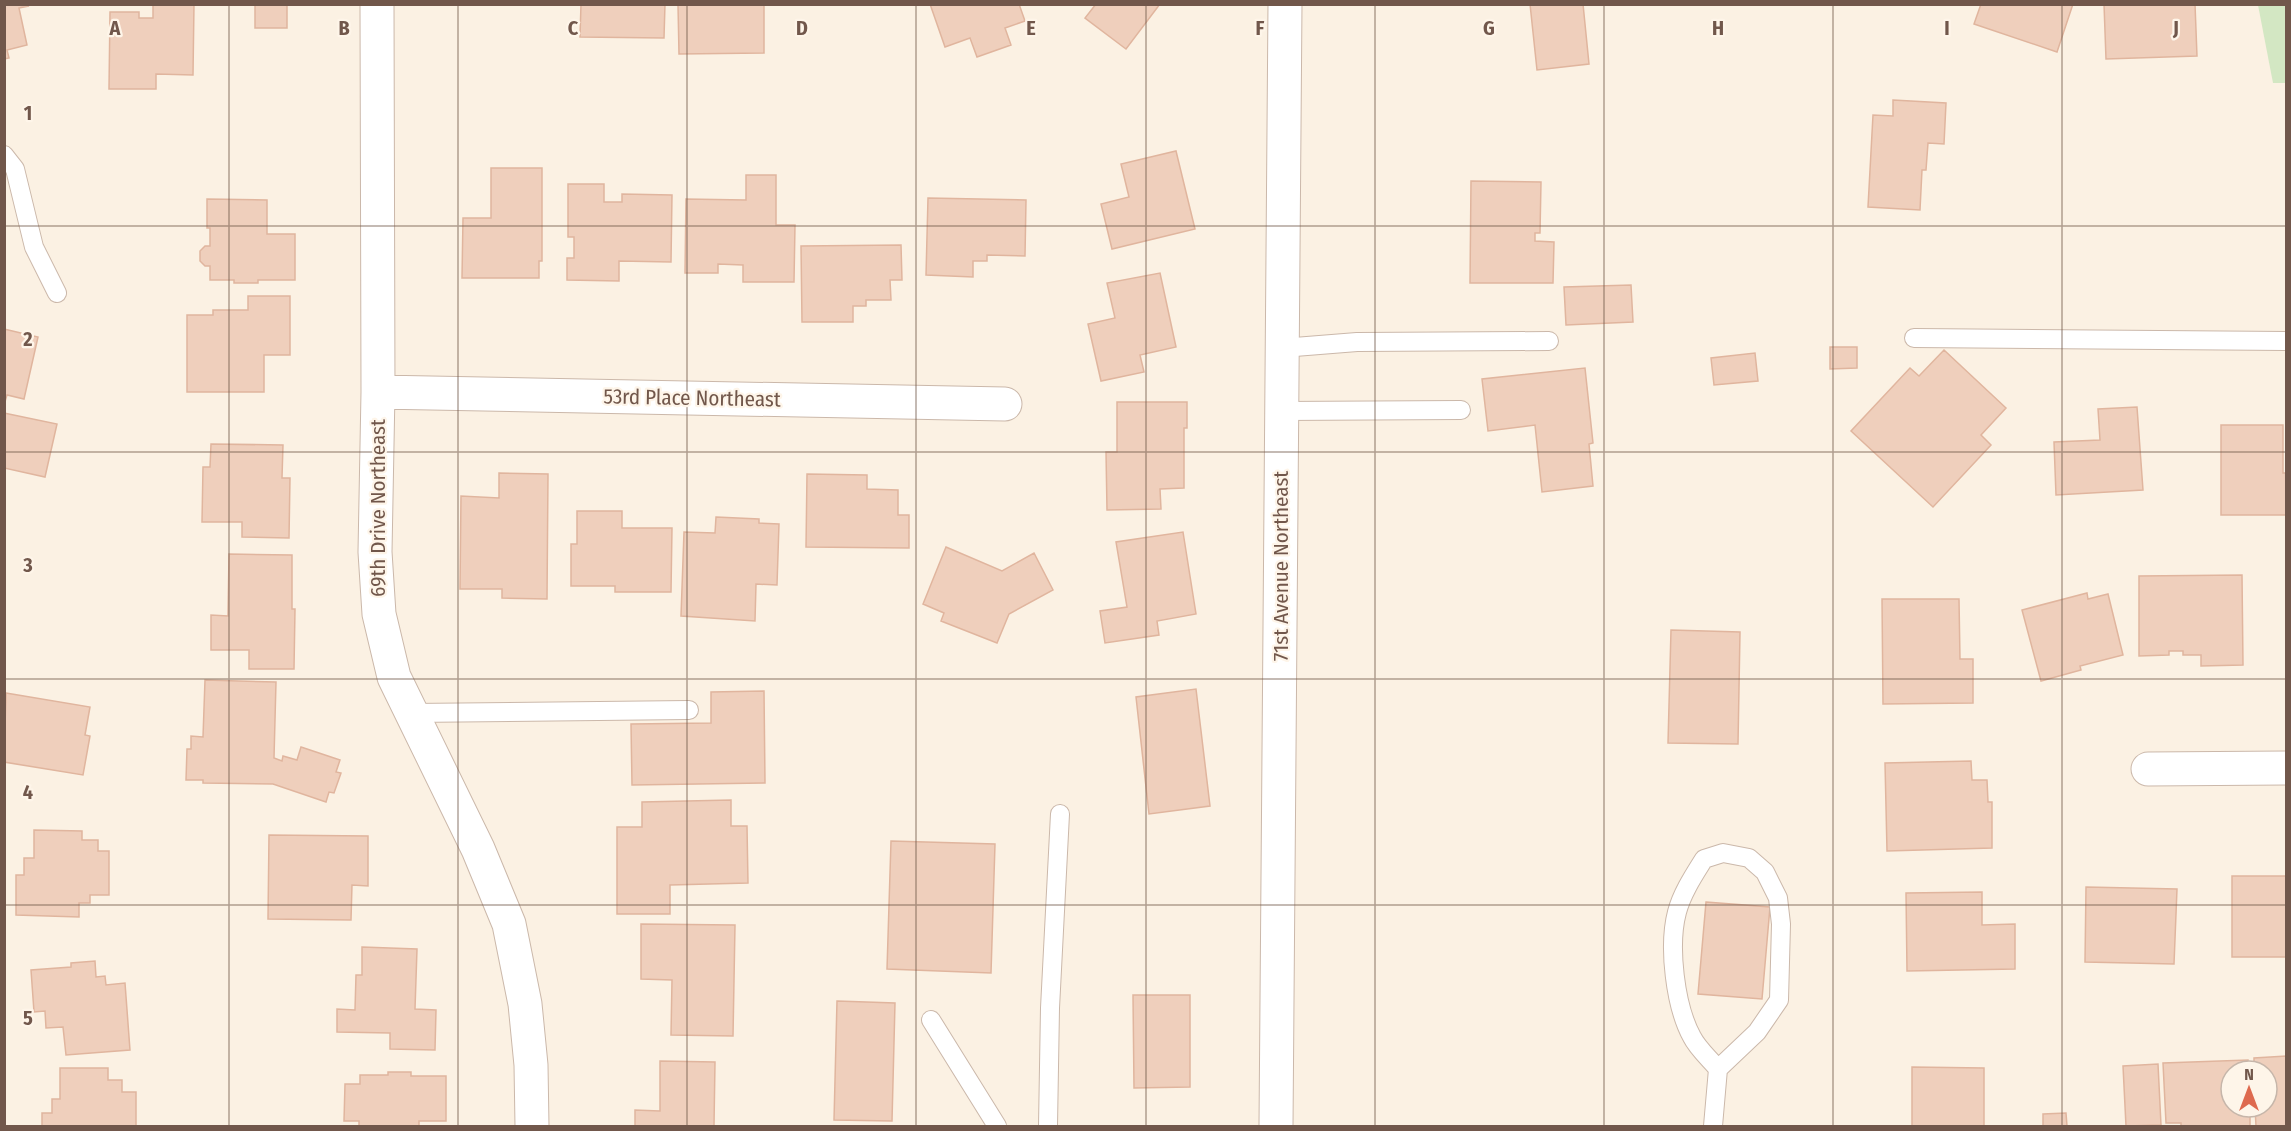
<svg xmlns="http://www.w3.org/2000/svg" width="2291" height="1131" font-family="'Fira Sans Condensed',sans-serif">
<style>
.green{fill:#d3e7c3}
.building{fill:#efcfbc;stroke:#e0b59e;stroke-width:1.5}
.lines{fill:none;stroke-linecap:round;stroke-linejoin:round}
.lane-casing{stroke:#cbb8aa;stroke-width:20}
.street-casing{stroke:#cbb8aa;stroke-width:35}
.lane{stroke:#fff;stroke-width:18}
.street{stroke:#fff;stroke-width:33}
.grid{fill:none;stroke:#71574b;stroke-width:1.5;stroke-opacity:0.55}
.labels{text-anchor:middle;stroke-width:4.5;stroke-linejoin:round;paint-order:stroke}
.street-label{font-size:21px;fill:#71574b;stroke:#fef5e9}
.grid-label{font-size:20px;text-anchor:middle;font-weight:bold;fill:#71574b;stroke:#fef5e9;stroke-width:4.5;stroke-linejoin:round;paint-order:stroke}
</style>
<rect width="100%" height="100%" fill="#fbf1e3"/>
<path class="green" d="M2258 5H2286V83H2273Z"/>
<path class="building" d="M4 4 29 6 19 8 27 45 7 50 9 58 4 59Z
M153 4H194L193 75 156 74V89H109L110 12H139V18H153Z
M255 4H287V28H255Z
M581 4H665L664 38 580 37Z
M764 4V53L679 54 678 5Z
M930 4H1019L1025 21 1005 28 1011 45 977 57 970 38 945 47Z
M1096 4H1160L1126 49 1085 18Z
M1530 4H1583L1589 64 1537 70Z
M1981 4H2073L2057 52 1974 24Z
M2104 4H2195L2197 56 2106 59Z
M1893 100 1946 103 1944 144 1928 143 1926 170H1922L1920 210 1868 207 1873 115 1893 116Z
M1176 151 1195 229 1112 249 1101 204 1129 197 1121 164Z
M491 168H542V261H539V278H462L463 218H491Z
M746 175H776V225H795L794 282H743V265L718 264V273H685L686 199 746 200Z
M1471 181 1541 182 1540 233H1535V241L1554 242 1553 283H1470Z
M568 184H604V202H622V194L672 195 671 262 619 261V281L567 280V258H574V237H568Z
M928 198 1026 200 1025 256 987 255V261H973V277L926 275Z
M207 199 267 200V234H295V280H258V283H234V280H210V266H205L200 261V251L205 246H210V228H207Z
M901 245 902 280H890L891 300H866V306H853V322H802L801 246Z
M1160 273 1176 347 1140 355 1144 372 1101 381 1088 324 1115 318 1107 283Z
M1631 285 1633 322 1566 325 1564 287Z
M248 296H290V355H264V392H187V315H213V310H248Z
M4 329 38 337 24 399 7 395 4 405Z
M1830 347H1857V368L1830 369Z
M1944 350 2006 408 1981 435 1991 445 1933 507 1851 431 1910 368 1919 376Z
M1755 353 1758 381 1714 385 1711 358Z
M1585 368 1593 443 1589 444 1593 486 1542 492 1535 425 1488 431 1482 379Z
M1117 402H1187V428H1184V488L1160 489 1161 509 1107 510 1106 452H1117Z
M2137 407 2143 490 2056 495 2054 442 2100 440 2098 409Z
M4 413 57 424 45 477 4 468Z
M2221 425H2283V473H2286V515H2221Z
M211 444 283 445 282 478H290L289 538 242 537V522H202L203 467H210Z
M499 473 548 474 547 599 502 598V589H460L461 496 499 498Z
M807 474 867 475V489L898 490V515H909V548L806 547Z
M577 511H622V528H672L671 592H615V586H571V544H577Z
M716 517 759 519V523L779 524 777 585 756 584 755 621 681 616 684 532 715 533Z
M1183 532 1196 614 1157 621 1159 635 1105 643 1100 611 1127 607 1116 542Z
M946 547 1002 571 1034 553 1053 590 1009 614 997 643 941 621 944 613 923 604Z
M229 554 292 555V609H295L294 669H249V650H211V615L228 616Z
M2242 575 2243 665 2201 666V655H2183V651H2169V655L2139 656V576Z
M2087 593 2088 599 2108 594 2123 655 2080 666 2081 670 2041 681 2022 610Z
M1882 599H1959L1960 659H1973V703L1883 704Z
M1671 630 1740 632 1738 744 1668 743Z
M205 680 276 682 274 758 282 761 283 756 297 760 301 747 340 760 336 772 341 773 334 793 329 792 326 802 273 784 203 783V780H186L187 749H191V736L203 737Z
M1196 689 1210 806 1149 814 1136 697Z
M764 691 765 783 632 785 631 724 711 723V692Z
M6 693 90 707 85 735 90 736 83 775 4 762Z
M1971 761 1972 780H1987L1988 802H1992V848L1887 851 1885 763Z
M731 800V826H747L748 883 670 885V914H617V827H642V802Z
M34 830 82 831V840H98V851H109V895H90V903H79V917L16 915V875H24V858H34Z
M269 835 368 836V886L352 885 351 920 268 919Z
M891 841 995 844 991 973 887 969Z
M2232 876H2286V957H2232Z
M2086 887 2177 889 2174 964 2085 962Z
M1982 892V925L2015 924V969L1907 971 1906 893Z
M1706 902 1770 907 1762 999 1698 994Z
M641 924 735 925 733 1036 671 1035 672 980 641 979Z
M362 947 417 949 415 1009 436 1010 435 1050 390 1049V1033L337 1032V1009L355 1010 356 975H362Z
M95 961 96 977 105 976 106 985 125 983 130 1050 66 1055 63 1027 46 1028 45 1011 34 1012 31 970 71 967V963Z
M1133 995H1190V1087L1134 1088Z
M837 1001 895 1003 892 1121 834 1120Z
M2286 1056V1126H2256L2255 1107H2267V1071H2254V1058Z
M2248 1060V1071H2231V1107H2250V1126H2181V1123H2166L2163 1063Z
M660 1061 715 1062 714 1126H635V1110L660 1111Z
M2158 1064 2161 1125 2126 1126 2123 1066Z
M1912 1067 1984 1068V1126H1912Z
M60 1068H108V1080H122V1092H136V1126H42V1113H52V1099H60Z
M388 1072H411V1076H446V1121H419V1126H359V1121H344L345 1084H360V1075H388Z
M2066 1113 2067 1126H2043V1114Z"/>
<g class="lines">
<g class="lane-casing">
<path id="lane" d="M4 155 15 169 34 247 57 293
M1914 338 2286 341
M1282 348 1357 342 1549 341
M1282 411 1461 410
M411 713 689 710
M931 1020 997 1126
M1048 1126 1050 1008 1060 814
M1713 1126 1718 1069 1757 1032 1779 1000 1781 924 1778 898 1765 872 1749 858 1723 853 1704 859C1694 875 1682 893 1677 912 1668 946 1675 1006 1692 1037 1698 1049 1710 1059 1718 1069"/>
</g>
<g class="street-casing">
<path id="street" d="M377 4 378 392 375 552 379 614 394 677 478 849 509 924 525 1004 531 1065 532 1126
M378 392 1005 404
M2148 769 2286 768
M1276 1126 1285 4"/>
</g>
<use href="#lane" class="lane"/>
<use href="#street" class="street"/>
</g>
<path class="grid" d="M229 4V1126M458 4V1126M687 4V1126M916 4V1126M1146 4V1126M1375 4V1126M1604 4V1126M1833 4V1126M2062 4V1126M4 226H2286M4 452H2286M4 679H2286M4 905H2286"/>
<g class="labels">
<g class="street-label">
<text transform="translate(692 398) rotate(1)" y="7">53rd Place Northeast</text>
<text transform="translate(378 508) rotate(-90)" y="7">69th Drive Northeast</text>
<text transform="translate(1281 566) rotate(-90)" y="7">71st Avenue Northeast</text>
</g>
</g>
<g class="grid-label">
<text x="115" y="35">A</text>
<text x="344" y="35">B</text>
<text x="573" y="35">C</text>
<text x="802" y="35">D</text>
<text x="1031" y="35">E</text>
<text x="1260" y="35">F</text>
<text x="1489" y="35">G</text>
<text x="1718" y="35">H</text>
<text x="1947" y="35">I</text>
<text x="2176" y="35">J</text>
<text x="28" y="120">1</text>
<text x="28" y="346">2</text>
<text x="28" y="572">3</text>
<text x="28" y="799">4</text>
<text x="28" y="1025">5</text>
</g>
<rect width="2291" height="1131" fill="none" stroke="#71574b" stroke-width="12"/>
<g transform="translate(2249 1089)"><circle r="28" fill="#fef5e9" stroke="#c6b6aa" stroke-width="1.5"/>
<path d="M0-4.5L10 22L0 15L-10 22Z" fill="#de6a4f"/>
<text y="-9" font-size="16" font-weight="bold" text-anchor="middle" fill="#71574b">N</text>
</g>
</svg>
